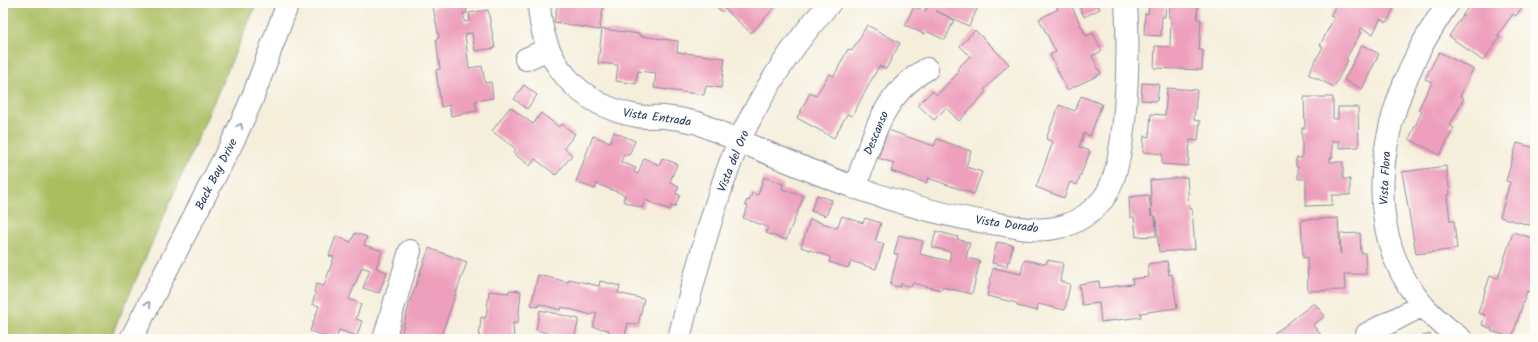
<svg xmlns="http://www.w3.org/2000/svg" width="1538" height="342" font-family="Kalam,sans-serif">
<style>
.green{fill:#aabe61;stroke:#627660}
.building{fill:#ee9fbc}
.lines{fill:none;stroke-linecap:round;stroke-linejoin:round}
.minor-casing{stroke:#888e9c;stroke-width:24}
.minor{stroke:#fff;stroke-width:22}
.oneway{stroke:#8d97ae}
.labels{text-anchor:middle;stroke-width:3;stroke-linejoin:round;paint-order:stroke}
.street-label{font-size:12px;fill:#1b2f5e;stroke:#fdfcf7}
</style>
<rect width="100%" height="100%" fill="#fdfcf7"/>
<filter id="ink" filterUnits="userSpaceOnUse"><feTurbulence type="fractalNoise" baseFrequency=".025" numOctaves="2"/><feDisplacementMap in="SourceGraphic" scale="8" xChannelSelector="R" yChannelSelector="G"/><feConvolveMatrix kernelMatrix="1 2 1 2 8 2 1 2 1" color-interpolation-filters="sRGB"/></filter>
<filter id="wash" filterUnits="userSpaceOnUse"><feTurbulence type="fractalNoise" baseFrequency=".012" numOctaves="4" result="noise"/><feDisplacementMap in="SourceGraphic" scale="16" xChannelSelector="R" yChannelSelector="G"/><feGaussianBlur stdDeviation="0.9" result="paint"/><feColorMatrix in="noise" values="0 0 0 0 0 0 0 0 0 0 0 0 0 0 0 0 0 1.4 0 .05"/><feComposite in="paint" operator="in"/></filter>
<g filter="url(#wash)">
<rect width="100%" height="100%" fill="#f5eedb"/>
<path class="green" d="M3 3H257L110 339H3Z"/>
<g id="blocks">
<path class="building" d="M458 3H466L467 13H463L465 22 470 21 469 13 488 10 495 48 475 51 472 33 465 34 469 68 482 66 485 83 491 82 493 98 475 101 477 111 451 116 449 105 441 107 436 70 440 69 436 39 439 38 433 7Z
M558 3H604L599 30 554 22Z
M713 3H772L776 6 751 33 725 9 722 12Z
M916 3H980L969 26 936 11 954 20 945 40 926 31 924 34 905 25 914 6 925 11 927 8Z
M1055 3H1097L1100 9 1084 17 1078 4 1072 7 1086 36 1093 33 1102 51 1092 56 1101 74 1067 90 1050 55 1056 52 1039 19 1058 9Z
M1149 3H1166L1165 17H1162L1161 36 1144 35 1145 13 1148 14Z
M1170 3H1198L1197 19H1201L1199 50H1203L1202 70 1154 68 1155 46 1170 47 1171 18 1169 17Z
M1337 3H1385L1394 8 1387 22 1380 19 1373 34 1361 28 1359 32H1361L1346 59 1348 60 1334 87 1308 74 1323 47 1320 45 1334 18 1330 16Z
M1471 3H1525L1516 16 1513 14 1497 36 1500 37 1483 61 1449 36Z
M867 25 900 43 886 69 879 66 852 116 847 114 834 138 797 118 810 93 816 96 829 74 834 76 848 49 852 51Z
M602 29 640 34V36L678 41 677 52 725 58 721 88 706 86 704 95 654 88 656 73 638 71 636 84 616 81 618 65 598 63Z
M975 30 1009 64 984 90 986 92 959 121 946 108 934 120 918 105 932 91 937 95 960 71 957 69 970 56 960 46Z
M1362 45 1379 54 1362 89 1344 80Z
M1439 52 1473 69 1460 96 1464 98 1450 125 1454 128 1440 155 1409 139 1422 111 1418 110 1432 82 1425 79Z
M1142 83 1159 84 1157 101 1141 100Z
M524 85 537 95 527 109 514 99Z
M1167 88 1197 90 1194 120 1200 121 1198 141 1190 140 1188 166 1162 164V154L1143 152 1144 136 1149 137 1151 114 1165 115Z
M1081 96 1102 104 1090 136 1084 133 1079 147 1090 151 1077 185 1070 182 1064 198 1036 187 1053 142 1046 139 1059 105 1075 111Z
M1304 97H1333V119H1338V107H1358L1359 147 1339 148V141H1332V158H1330V162H1343V179H1350V195H1332V205L1306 206V179H1298V167H1296V158H1302V128H1305Z
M510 107 533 124 541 113 559 127 562 124 575 134 564 148 572 155 556 175 535 159 530 166 513 153 516 149 492 131Z
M888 130 934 146 937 139 971 151 966 167 982 172 974 194 928 178 926 183 891 171 894 163 878 158Z
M614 132 635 141 629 155 624 154 621 162 636 168 634 172 638 174 644 158 659 165 662 158 677 164 670 182 679 186 676 194 680 195 675 207 671 206 670 210 645 200 642 208 623 201 625 195 597 184 595 189 576 182 593 136 610 142Z
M1517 143 1535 148V224L1533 226 1500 217 1510 182 1506 181Z
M1446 166 1450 194 1447 195 1450 221H1454L1457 249 1416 254 1402 172Z
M764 177 783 184 782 189 804 196 786 240 766 233 768 227 743 218 748 206 745 205 747 200 749 201 752 193 758 195Z
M1187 177 1189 209H1192L1195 249 1159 252 1156 216H1155L1156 236 1136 237 1134 217H1130L1129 197 1149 195 1151 216H1152L1150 180Z
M817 195 832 200 826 216 811 211Z
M842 216 863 223 865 218 881 223 875 241 884 244 876 269 851 261 848 268 829 262 830 257 801 247 810 219 837 228Z
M1338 218 1340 254H1341L1340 234 1360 233 1361 253H1365L1366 274H1344L1345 290 1308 291 1307 257 1303 258 1301 220Z
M936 231 958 237 957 239 970 243 966 258 980 261 972 294 942 287 941 290 912 283 911 287 901 284 900 287 890 285 898 254H894L899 235 923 241 920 254 949 261 951 252 932 247Z
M1513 232 1535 239V286L1533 293 1527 291 1512 338 1491 331 1492 329 1482 325 1485 315 1478 313 1490 276 1498 278Z
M355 233 367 237 364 245 382 251 376 268 387 272 379 293 363 288 370 270 362 267 349 299 361 304 356 319 362 321 357 336 339 330 336 339H332L310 331 319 306 312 304 316 293 314 292 316 284 324 286 334 257 329 256 336 236 351 242Z
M997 242 1013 245 1009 262 1008 261 1007 266 992 263Z
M429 248 467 262 440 339H400L410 301Z
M1024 260 1046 264 1047 260 1063 263 1060 281 1070 284 1065 310 1038 304 1037 311 1017 306V303L987 296 993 268 1021 274Z
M1167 261 1169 275 1172 274 1177 308 1140 313 1141 317 1101 322 1099 303 1082 305 1079 284 1099 281 1100 288 1133 284 1132 279 1149 277 1148 264Z
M538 275 568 282 569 279 599 286 600 281 620 286 618 293 644 299 638 325 628 323 624 339H617L608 337 609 330 593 327 597 313 593 312 592 315 562 307 561 310 539 304 538 307 531 305Z
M509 290 521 291 518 323H513L514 339 479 338 481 317 486 318 489 291 509 293Z
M1314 303 1325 316 1313 325 1324 339H1278L1274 334Z
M540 310 579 319 574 339 536 330Z
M1430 334 1431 339H1413Z"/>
</g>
</g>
<g filter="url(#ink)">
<use href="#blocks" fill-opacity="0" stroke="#888e9c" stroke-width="1"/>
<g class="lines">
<g class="minor-casing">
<path id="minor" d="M539 3C541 63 579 105 637 116 646 118 655 116 664 117 676 118 687 120 698 123 795 165 892 209 998 224 1016 227 1036 232 1055 228 1074 225 1090 214 1103 199 1129 167 1129 46 1126 3
M1448 3C1439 17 1429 32 1421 47 1381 124 1361 223 1417 298 1429 314 1445 327 1461 339
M526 59 548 49
M855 188C871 142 881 95 927 69
M1367 334 1423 305
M131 339 235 137 252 99 288 3
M384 339 410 251
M679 339C687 303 697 269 707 234 719 193 732 152 752 115 774 74 799 37 830 3"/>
</g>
<use href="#minor" class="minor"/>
</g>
<defs><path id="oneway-chevron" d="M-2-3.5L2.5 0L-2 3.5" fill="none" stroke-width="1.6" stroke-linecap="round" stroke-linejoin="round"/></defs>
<g class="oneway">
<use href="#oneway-chevron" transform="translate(240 126) rotate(-66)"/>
<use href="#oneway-chevron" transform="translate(148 304) rotate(-63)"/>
</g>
</g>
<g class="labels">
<g class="street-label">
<text transform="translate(657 117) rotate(8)" y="4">Vista Entrada</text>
<text transform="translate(876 133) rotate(-67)" y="4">Descanso</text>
<text transform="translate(733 161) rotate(-68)" y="4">Vista del Oro</text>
<text transform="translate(216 174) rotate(-63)" y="4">Back Bay Drive</text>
<text transform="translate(1385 178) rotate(-87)" y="4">Vista Flora</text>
<text transform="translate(1007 224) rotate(8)" y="4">Vista Dorado</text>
</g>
</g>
<rect width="1538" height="342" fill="none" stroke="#fdfcf7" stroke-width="16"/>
</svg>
